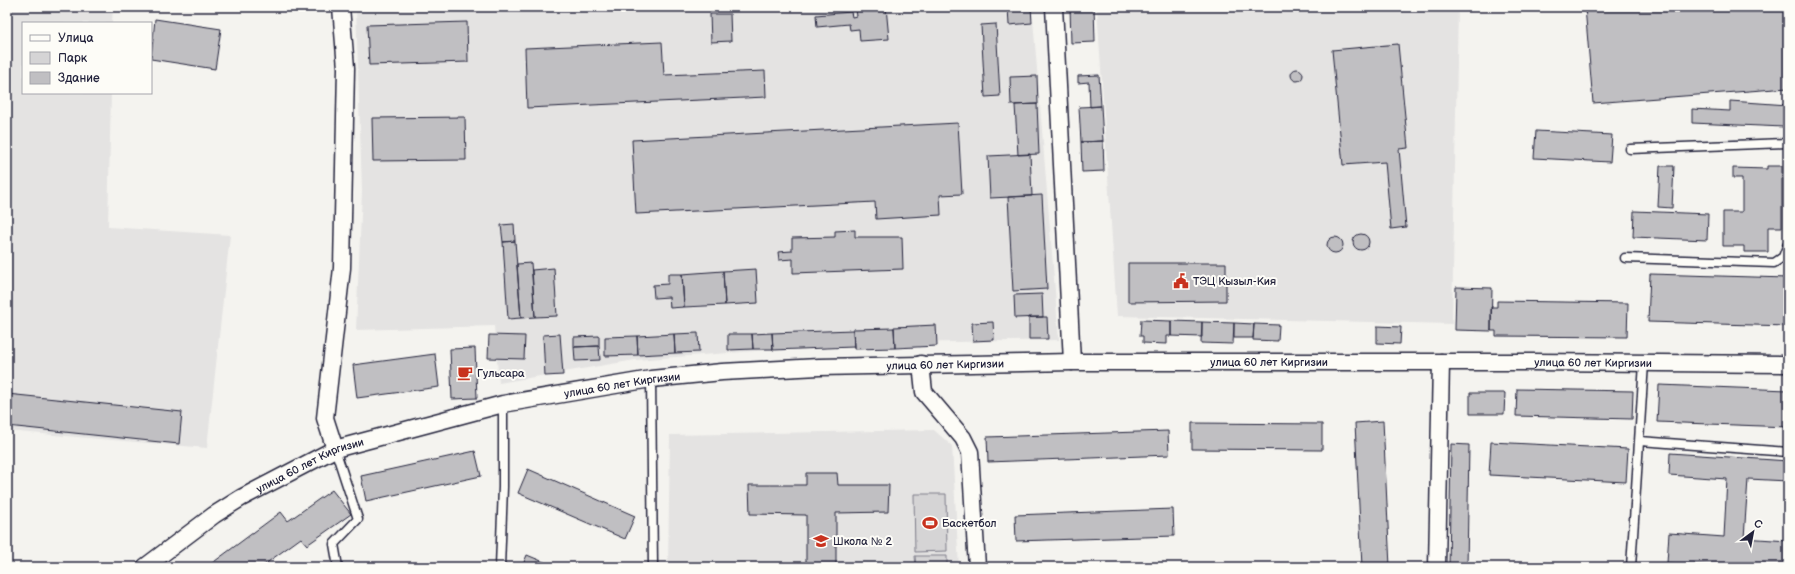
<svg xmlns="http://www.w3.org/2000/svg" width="1795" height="574" font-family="'Balsamiq Sans',sans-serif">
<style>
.built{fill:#e4e3e2}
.green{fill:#d5d4d5;stroke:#7c7b88}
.building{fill:#c0bfc2;stroke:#22223b}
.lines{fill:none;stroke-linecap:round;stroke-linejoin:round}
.service-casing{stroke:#22223b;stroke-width:11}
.minor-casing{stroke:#22223b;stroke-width:19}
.service{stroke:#fdfcf7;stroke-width:8}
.minor{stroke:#fdfcf7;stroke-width:16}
.labels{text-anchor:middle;stroke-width:4;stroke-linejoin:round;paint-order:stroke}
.poi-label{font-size:11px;fill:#22223b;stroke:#fdfcf7;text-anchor:start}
.street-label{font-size:11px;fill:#22223b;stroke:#fdfcf7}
</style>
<rect width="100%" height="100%" fill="#f4f3ef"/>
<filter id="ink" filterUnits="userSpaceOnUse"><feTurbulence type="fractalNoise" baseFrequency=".025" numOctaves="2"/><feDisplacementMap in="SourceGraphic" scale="8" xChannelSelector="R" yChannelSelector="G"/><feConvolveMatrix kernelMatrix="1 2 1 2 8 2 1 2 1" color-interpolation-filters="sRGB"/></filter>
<g filter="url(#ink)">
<path class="built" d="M7 7H113L112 23H23V93H111L108 227 230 235 207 448 7 431Z
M356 7H1032L1059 340 847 344 635 360 499 383 494 326 356 330 362 191Z
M1097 7H1458L1452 324 1117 316Z
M934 430 952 446 959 567H668L670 435Z"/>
<path class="green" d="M914 494H946L947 551 915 552Z
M915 556H947V567H916Z"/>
<path class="building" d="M886 7 889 39 860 41 859 29 850 30 849 24 817 27 816 15 851 12 852 17 857 16 856 10Z
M1008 7H1031L1032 23 1009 25Z
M1070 7H1094L1095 42 1071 43Z
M1585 7H1788V88L1593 103Z
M710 14H730L731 41 711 42Z
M155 19 221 29 215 69 151 59Z
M467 22 468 62 369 65 367 25Z
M996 24 1000 96 985 97 981 25Z
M662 42 664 75 765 71 766 97 527 108 525 48Z
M1398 44 1408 148 1399 149 1406 227 1391 229 1385 162 1343 165 1332 50Z
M1291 75a6 6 0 1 1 12 0a6 6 0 1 1-12 0Z
M1099 75 1101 106 1090 107 1089 82 1078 83V76Z
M1037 76 1038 104 1011 105 1010 77Z
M1730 101 1788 105V124H1784V127L1692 123V109L1730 111Z
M1037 104 1039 154 1018 155 1015 105Z
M1101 106 1103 141 1081 142 1079 107Z
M465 117 466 160 373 161 372 118Z
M958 123 962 194 940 195 941 215 876 219 875 202 636 214 632 140Z
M1536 131 1612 135 1610 162 1534 158Z
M1103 141 1104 171 1082 172 1081 142Z
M1030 154 1032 196 990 198 988 156Z
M1660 166H1674L1672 208 1658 207Z
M1767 166H1782V227H1768V252H1744V246H1723V212H1742V178H1733V168L1767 169Z
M1042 195 1047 289 1013 291 1008 197Z
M1634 211 1708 214 1707 240 1633 237Z
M514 224 515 241 503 242 501 225Z
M855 230V237H902L903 269 793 273V259L779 260 778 252 792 251V238L835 237V231Z
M1353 242a8 8 0 1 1 16 0a8 8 0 1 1-16 0Z
M1327 245a8 8 0 1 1 16 0a8 8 0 1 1-16 0Z
M515 241 521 318 508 319 503 242Z
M531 263 535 317 521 318 517 264Z
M1128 263H1226V301L1128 302Z
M554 268 557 316 535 317 532 270Z
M756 269 758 303 725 305 723 271Z
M723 271 725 305 684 307 682 274Z
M668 274H682L684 307 670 308 669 297 654 298 653 285 668 284Z
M1650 274 1788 278V326L1648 322Z
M1456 287 1492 288 1491 331 1455 330Z
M1042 294 1043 317 1015 318 1014 295Z
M1497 301 1628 303 1627 337 1496 336V331H1491V307H1497Z
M1029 317H1047L1048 339H1029Z
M1141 320 1171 321V336H1167V344L1143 343V336H1140Z
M1171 321 1202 322V337L1171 336Z
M993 322 994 340 973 341 972 323Z
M1202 322 1234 323 1233 344 1201 343Z
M1234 323 1254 324 1253 338H1234Z
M1254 324 1279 325 1278 341 1253 340Z
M936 325 937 346 895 348 894 327Z
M1377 326 1401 327 1400 344 1377 343Z
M894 328 895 348 854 349 853 329Z
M853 330 854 347 773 350 772 333Z
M698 333 699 352 675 353 674 334Z
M772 333 773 349H753L752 334Z
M560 334 563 375 545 376 543 335Z
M674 334 675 353 638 355 637 336Z
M728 334H752L753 349 728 350Z
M489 335 525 336 524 359 488 358Z
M599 336V346L574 347V337Z
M637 336 638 355 605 356V337Z
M599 346 600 360 575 361 574 347Z
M475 348 477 398 452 399 450 349Z
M435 354 439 387 357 398 353 365Z
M1659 385 1788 390V427L1657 422Z
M1517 389 1633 391 1632 419 1516 416Z
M1470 393H1505L1504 414H1470Z
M7 394 182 412 179 444 7 426Z
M1383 421 1390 567H1362L1355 423Z
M1192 423 1322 424V450L1192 449Z
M1168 431 1169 455 988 462 987 437Z
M1491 442 1628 449 1626 482 1489 475Z
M1451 444 1469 445 1467 567H1449Z
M475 451 481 476 366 501 361 476Z
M1670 453 1788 461V481L1748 479 1744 538 1788 541V567H1733L1667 563 1669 533 1724 537 1727 479 1669 475Z
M528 469 635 516 625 539 518 493Z
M806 473H837L838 485H889L888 512 836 513V567H806V515L750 514 749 485H806Z
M332 490 351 514 307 545 301 538 261 567H207L281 512 288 521Z
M1173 509 1174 536 1016 541 1015 515Z
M527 555 556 567H522Z"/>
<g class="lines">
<g class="service-casing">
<path id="service" d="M1630 149 1788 143
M1625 258 1774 263 1783 257 1788 244
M651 379 653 567
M1640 441 1788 452
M335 449 358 519 334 544 338 567
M500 567 503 487V404
M1631 567 1644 363"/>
</g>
<g class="minor-casing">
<g id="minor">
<path d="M1054 7 1072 362"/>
<path d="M921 364 924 392 963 438 970 452 977 567"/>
<path d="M335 449 325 418 342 268 346 68 341 7"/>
<path id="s1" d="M145 567 214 515 241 498 335 449 503 404 651 379 722 372 819 367 1072 362H1533L1788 364"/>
<path d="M1437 567 1441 362"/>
</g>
</g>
<use href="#service" class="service"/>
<use href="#minor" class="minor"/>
</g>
</g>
<defs>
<g id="civic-bare" transform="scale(1.2)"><path d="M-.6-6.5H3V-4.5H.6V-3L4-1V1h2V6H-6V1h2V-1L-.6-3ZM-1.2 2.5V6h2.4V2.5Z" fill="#c8321e" stroke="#fdfcf7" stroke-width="2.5" paint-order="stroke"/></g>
<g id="cafe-bare" transform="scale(1.2)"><path d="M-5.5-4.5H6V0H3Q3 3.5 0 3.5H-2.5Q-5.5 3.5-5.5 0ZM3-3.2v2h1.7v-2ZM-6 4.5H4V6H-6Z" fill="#c8321e" stroke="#fdfcf7" stroke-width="2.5" paint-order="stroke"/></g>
<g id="stadium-bare" transform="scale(1.2)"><path d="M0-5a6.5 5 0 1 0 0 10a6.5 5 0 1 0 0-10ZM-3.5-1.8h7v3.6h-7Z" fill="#c8321e" stroke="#fdfcf7" stroke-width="2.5" paint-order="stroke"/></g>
<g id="school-bare" transform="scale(1.2)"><path d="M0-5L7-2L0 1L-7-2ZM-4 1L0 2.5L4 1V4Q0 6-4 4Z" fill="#c8321e" stroke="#fdfcf7" stroke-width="2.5" paint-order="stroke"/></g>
</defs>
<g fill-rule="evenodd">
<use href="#civic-bare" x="1181" y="281"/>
<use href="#cafe-bare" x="465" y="373"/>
<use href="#stadium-bare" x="930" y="523"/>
<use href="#school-bare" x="821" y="541"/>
</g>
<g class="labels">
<g class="poi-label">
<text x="1193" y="285">ТЭЦ Кызыл-Кия</text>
<text x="477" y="377">Гульсара</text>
<text x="942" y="527">Баскетбол</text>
<text x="833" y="545">Школа № 2</text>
</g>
<g class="street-label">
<text dy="4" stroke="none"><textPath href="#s1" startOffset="1167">улица 60 лет Киргизии</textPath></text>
<text dy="4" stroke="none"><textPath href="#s1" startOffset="1491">улица 60 лет Киргизии</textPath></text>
<text dy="4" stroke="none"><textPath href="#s1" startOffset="843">улица 60 лет Киргизии</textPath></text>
<text dy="4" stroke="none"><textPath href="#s1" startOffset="519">улица 60 лет Киргизии</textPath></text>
<text dy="4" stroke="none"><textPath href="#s1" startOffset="195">улица 60 лет Киргизии</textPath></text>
</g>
</g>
<rect width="1795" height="574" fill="none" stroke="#fdfcf7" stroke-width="24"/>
<rect x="12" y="12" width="1771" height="550" fill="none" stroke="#22223b" stroke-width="1.5" filter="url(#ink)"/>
<rect x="22" y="22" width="130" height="72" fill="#fdfcf7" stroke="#a5a5ac"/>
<rect x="30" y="35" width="20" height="6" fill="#fdfcf7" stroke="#a5a5ac"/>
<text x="58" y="42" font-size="12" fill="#22223b">Улица</text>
<rect x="30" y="52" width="20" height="12" fill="#d5d4d5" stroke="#a5a5ac"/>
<text x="58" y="62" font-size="12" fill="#22223b">Парк</text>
<rect x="30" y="72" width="20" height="12" fill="#c0bfc2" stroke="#a5a5ac"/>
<text x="58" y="82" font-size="12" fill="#22223b">Здание</text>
<g transform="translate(1753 532) rotate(32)" stroke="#fdfcf7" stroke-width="3" paint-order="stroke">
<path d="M0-3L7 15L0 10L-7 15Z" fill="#22223b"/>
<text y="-6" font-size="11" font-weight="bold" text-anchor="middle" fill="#22223b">С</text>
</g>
</svg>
